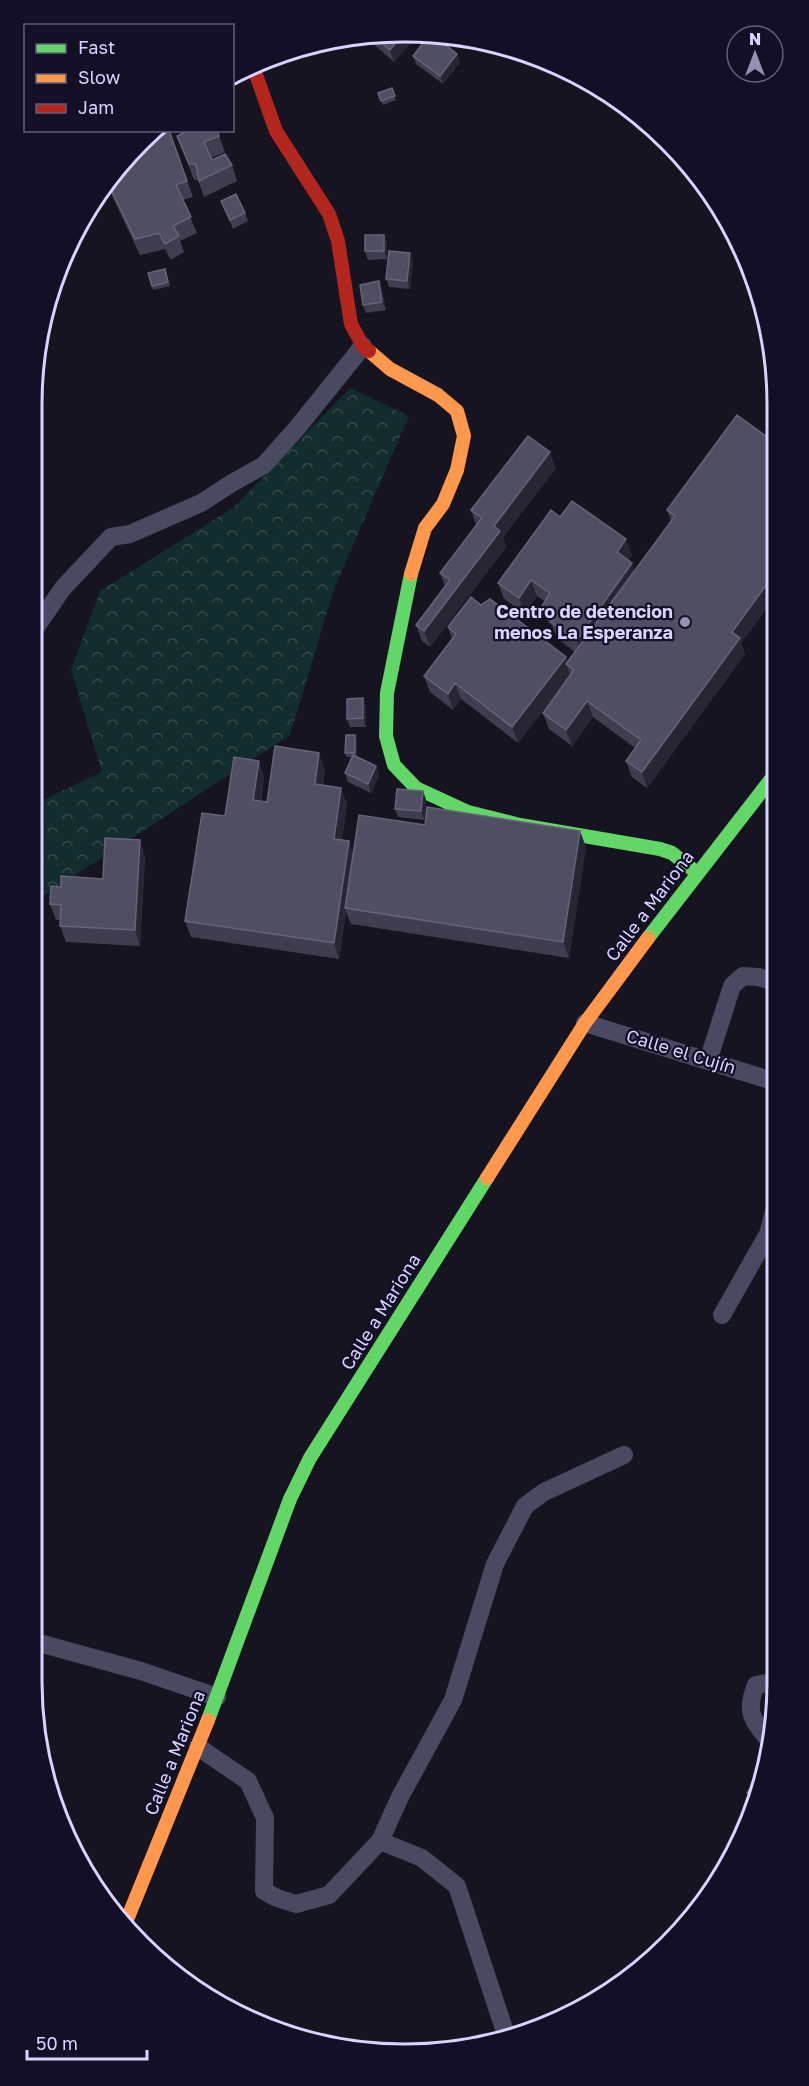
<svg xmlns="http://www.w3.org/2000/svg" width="809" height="2086" font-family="'Golos Text',sans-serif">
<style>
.forest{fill:url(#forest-crowns)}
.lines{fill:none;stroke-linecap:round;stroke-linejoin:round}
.street{stroke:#4a4962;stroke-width:18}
.fast{stroke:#63d668;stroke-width:14}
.slow{stroke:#ff974d;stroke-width:14}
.jam{stroke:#b3261e;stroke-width:14}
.wall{fill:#403d50}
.shaded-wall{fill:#282635}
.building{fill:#504e63;stroke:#66637b;stroke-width:1.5}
.poi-dot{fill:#9591b1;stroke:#130f26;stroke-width:2}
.labels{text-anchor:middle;stroke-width:4.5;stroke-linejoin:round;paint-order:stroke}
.poi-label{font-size:18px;font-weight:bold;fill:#d9d4ff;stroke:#130f26;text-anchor:end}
.street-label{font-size:18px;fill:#d9d4ff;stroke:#130f26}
.rim{fill:none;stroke:#d9d4ff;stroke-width:3}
</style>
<defs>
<pattern id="forest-crowns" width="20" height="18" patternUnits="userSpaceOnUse" patternTransform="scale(1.5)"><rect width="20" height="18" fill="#132c2d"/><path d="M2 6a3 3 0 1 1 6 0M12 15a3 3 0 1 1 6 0" fill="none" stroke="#354a4c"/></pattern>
</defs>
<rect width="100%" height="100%" fill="#161421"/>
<path class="forest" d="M350 388 409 416 334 589 290 735 45 895 32 908V805L102 772 71 670 100 591 233 508Z"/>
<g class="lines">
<path class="street" d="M32 633 63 588 111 537 130 534 201 503 232 483 264 465 297 428 363 346
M585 1023 776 1082
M708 1061 732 986 743 976 758 977 776 982
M722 1315 768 1234 776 1204
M32 1641 141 1671 217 1697
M770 1741C752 1721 745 1711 756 1685L777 1681
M198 1747 248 1781 265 1818 264 1891 277 1898 296 1904 329 1895 380 1841 400 1797 453 1700 495 1564 525 1506 544 1492 624 1455
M380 1841 422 1858 457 1886 506 2035"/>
<path class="fast" d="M411 574 387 693 386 736 394 765 416 788 468 812 520 825 660 849 672 853 697 873
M648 938 775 774
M208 1720 290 1499 310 1458 487 1178"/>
<path class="slow" d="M369 351 390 369 438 395 457 411 464 436 457 470 443 504 425 528 411 574
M487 1178 585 1023 648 938
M124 1927 208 1720"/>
<path class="jam" d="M254 69 276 131 329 214 338 241 351 324 363 346 369 351"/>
</g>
<path class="wall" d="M363 35 414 39 394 62Z
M457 54 460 62 443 84 416 64 413 56Z
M392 88 396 100 383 105 378 93Z
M169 130 193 197 183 200 197 233 180 241 184 252 171 260 165 249 140 255 106 183 109 177Z
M184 130H217L225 152 211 158 212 160 232 165 237 181 204 197 198 180H194L177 136 185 133Z
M221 201 245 213 248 221 233 229Z
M387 243V259L368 260 365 251Z
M413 261 410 289 389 287 386 279Z
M165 269 170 286 153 290 148 273Z
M382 290 386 310 366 313 363 305Z
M774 442 775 597 741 643 745 654 647 788 632 777 626 761 635 748 593 717 572 746 549 729 543 713 570 675 518 743 461 699 453 710 430 692 424 676 452 639 448 627 481 605 566 657 568 662 575 652 557 638 552 625 548 622 542 606 545 601 537 596 525 614 504 599 498 583 560 517 632 555 628 560 635 570 671 521 667 510Z
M556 468 503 537 506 547 430 647 422 641 416 625 445 586 440 573 476 525 471 510Z
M366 707V727H350L347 719Z
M357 739V757L376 766 379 775 371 793 348 782 345 773 352 757H347L345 753Z
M259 761 264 777 261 801 267 802 325 769 323 785 341 788 347 804 342 840 353 854 425 825 586 847 569 958 351 924 346 912 339 959 191 937 185 921 225 816Z
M426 799 424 820 398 817 395 809Z
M145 856 140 946 66 942 60 926V920H56L50 904 61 887 103 879Z
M764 1780 752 1803 750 1801 747 1793Z"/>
<path class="shaded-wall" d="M400 38 414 39 394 62 390 50Z
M457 54 460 62 443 84 440 76Z
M384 235 387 243V259L384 251Z
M410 253 413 261 410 289 407 281Z
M379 281 382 290 386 310 382 302Z
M550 452 556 468 503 537 506 547 430 647 424 631 494 526Z
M626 539 632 555 623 568 617 552Z
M632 563 638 579 582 656 577 640Z
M775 573V597L741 643 745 654 647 788 642 772 732 632Z
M531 580 537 596 525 614 519 598Z
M566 657 569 667 566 664 570 675 518 743 512 727Z
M455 683 461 699 453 710 448 694Z
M363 698 366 707V727L363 718Z
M587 701 593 717 572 746 566 730Z
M355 735 357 739V758L355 753Z
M319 753 325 769 320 800 315 784Z
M259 761 264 777 258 816 253 800Z
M376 766 379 775 371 793 368 784Z
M341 788 347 804 340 855 334 839Z
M423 791 426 799 424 820 421 811Z
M580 831 586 847 569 958 563 942Z
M140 840 145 856 140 946 135 930Z
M349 841 355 857 345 908 346 912 339 959 334 943Z"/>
<path class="building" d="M374 36 400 38 390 50Z
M426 39 439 40 457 54 440 76 413 56Z
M392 88 395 96 381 101 378 93Z
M162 130H169L187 181 176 185 191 217 173 226 179 236 165 244 159 233 135 239 107 181 109 177Z
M185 130H217L219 136 204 142 212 160 225 154 232 165 199 181 196 164H189L177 136 185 132Z
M236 194 245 213 230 220 221 201Z
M365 235H384V251H365Z
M389 251 410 253 407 281 386 279Z
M165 269 168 282 152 286 148 273Z
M379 281 382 302 363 305 360 285Z
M737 415 774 442 775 573 732 632 740 638 642 772 626 761 641 740 587 701 566 730 543 713 574 670 566 664 675 516 667 510Z
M528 436 550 452 494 526 500 531 424 631 416 625 450 580 440 573 482 518 471 510Z
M572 501 626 539 617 552 632 563 577 640 551 622 556 616 542 606 550 593 531 580 519 598 498 583 551 510 560 517Z
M471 597 481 605 490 599 566 657 512 727 455 683 448 694 424 676 456 634 448 627Z
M363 698V718L347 719V699Z
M346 735H355V753H345Z
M275 746 319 753 315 784 341 788 334 839 349 841 334 943 185 921 202 813 225 816 234 757 259 761 253 800 267 802Z
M353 755 376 766 368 784 345 773Z
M397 789 423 791 421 811 395 809Z
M427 807 580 831 563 942 345 908 359 815 425 825Z
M105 838 140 840 135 930 60 926 61 905 50 904 51 886 61 887V876L103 879Z
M758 1776 764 1780 755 1798 747 1793Z"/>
<circle class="poi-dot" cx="685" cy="622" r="6"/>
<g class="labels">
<g class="poi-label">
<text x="673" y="618">Centro de detencion<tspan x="673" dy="21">menos La Esperanza</tspan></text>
</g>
<g class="street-label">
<text transform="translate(650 906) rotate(-53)" y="6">Calle a Mariona</text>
<text transform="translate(681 1052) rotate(17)" y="6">Calle el Cujín</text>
<text transform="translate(381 1312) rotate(-58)" y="6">Calle a Mariona</text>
<text transform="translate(175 1753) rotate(-68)" y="6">Calle a Mariona</text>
</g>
</g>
<path d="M0 0H809V2086H0ZM404 42H405A362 362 0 0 1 767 404V1682A362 362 0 0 1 405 2044H404A362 362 0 0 1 42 1682V404A362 362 0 0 1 404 42Z" fill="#130f26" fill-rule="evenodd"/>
<path class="rim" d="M404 42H405A362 362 0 0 1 767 404V1682A362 362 0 0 1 405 2044H404A362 362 0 0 1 42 1682V404A362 362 0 0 1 404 42Z"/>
<rect x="24" y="24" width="210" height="108" fill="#130f26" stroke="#625e7d" stroke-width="1.5"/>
<rect x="36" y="44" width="30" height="9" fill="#63d668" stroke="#625e7d" stroke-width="1.5"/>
<text x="78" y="54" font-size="18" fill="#d9d4ff">Fast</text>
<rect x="36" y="74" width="30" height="9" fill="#ff974d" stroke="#625e7d" stroke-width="1.5"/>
<text x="78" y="84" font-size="18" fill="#d9d4ff">Slow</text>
<rect x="36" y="104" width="30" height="9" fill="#b3261e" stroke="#625e7d" stroke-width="1.5"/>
<text x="78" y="114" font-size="18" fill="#d9d4ff">Jam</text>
<g transform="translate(755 54)"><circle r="28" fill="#130f26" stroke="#625e7d" stroke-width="1.5"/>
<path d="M0-4.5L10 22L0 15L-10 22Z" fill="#9591b1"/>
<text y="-9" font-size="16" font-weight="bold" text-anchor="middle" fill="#d9d4ff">N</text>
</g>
<path d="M27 2050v9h120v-9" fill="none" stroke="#d9d4ff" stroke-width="3"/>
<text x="36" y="2050" font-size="18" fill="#d9d4ff" stroke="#130f26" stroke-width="4.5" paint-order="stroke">50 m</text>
</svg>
